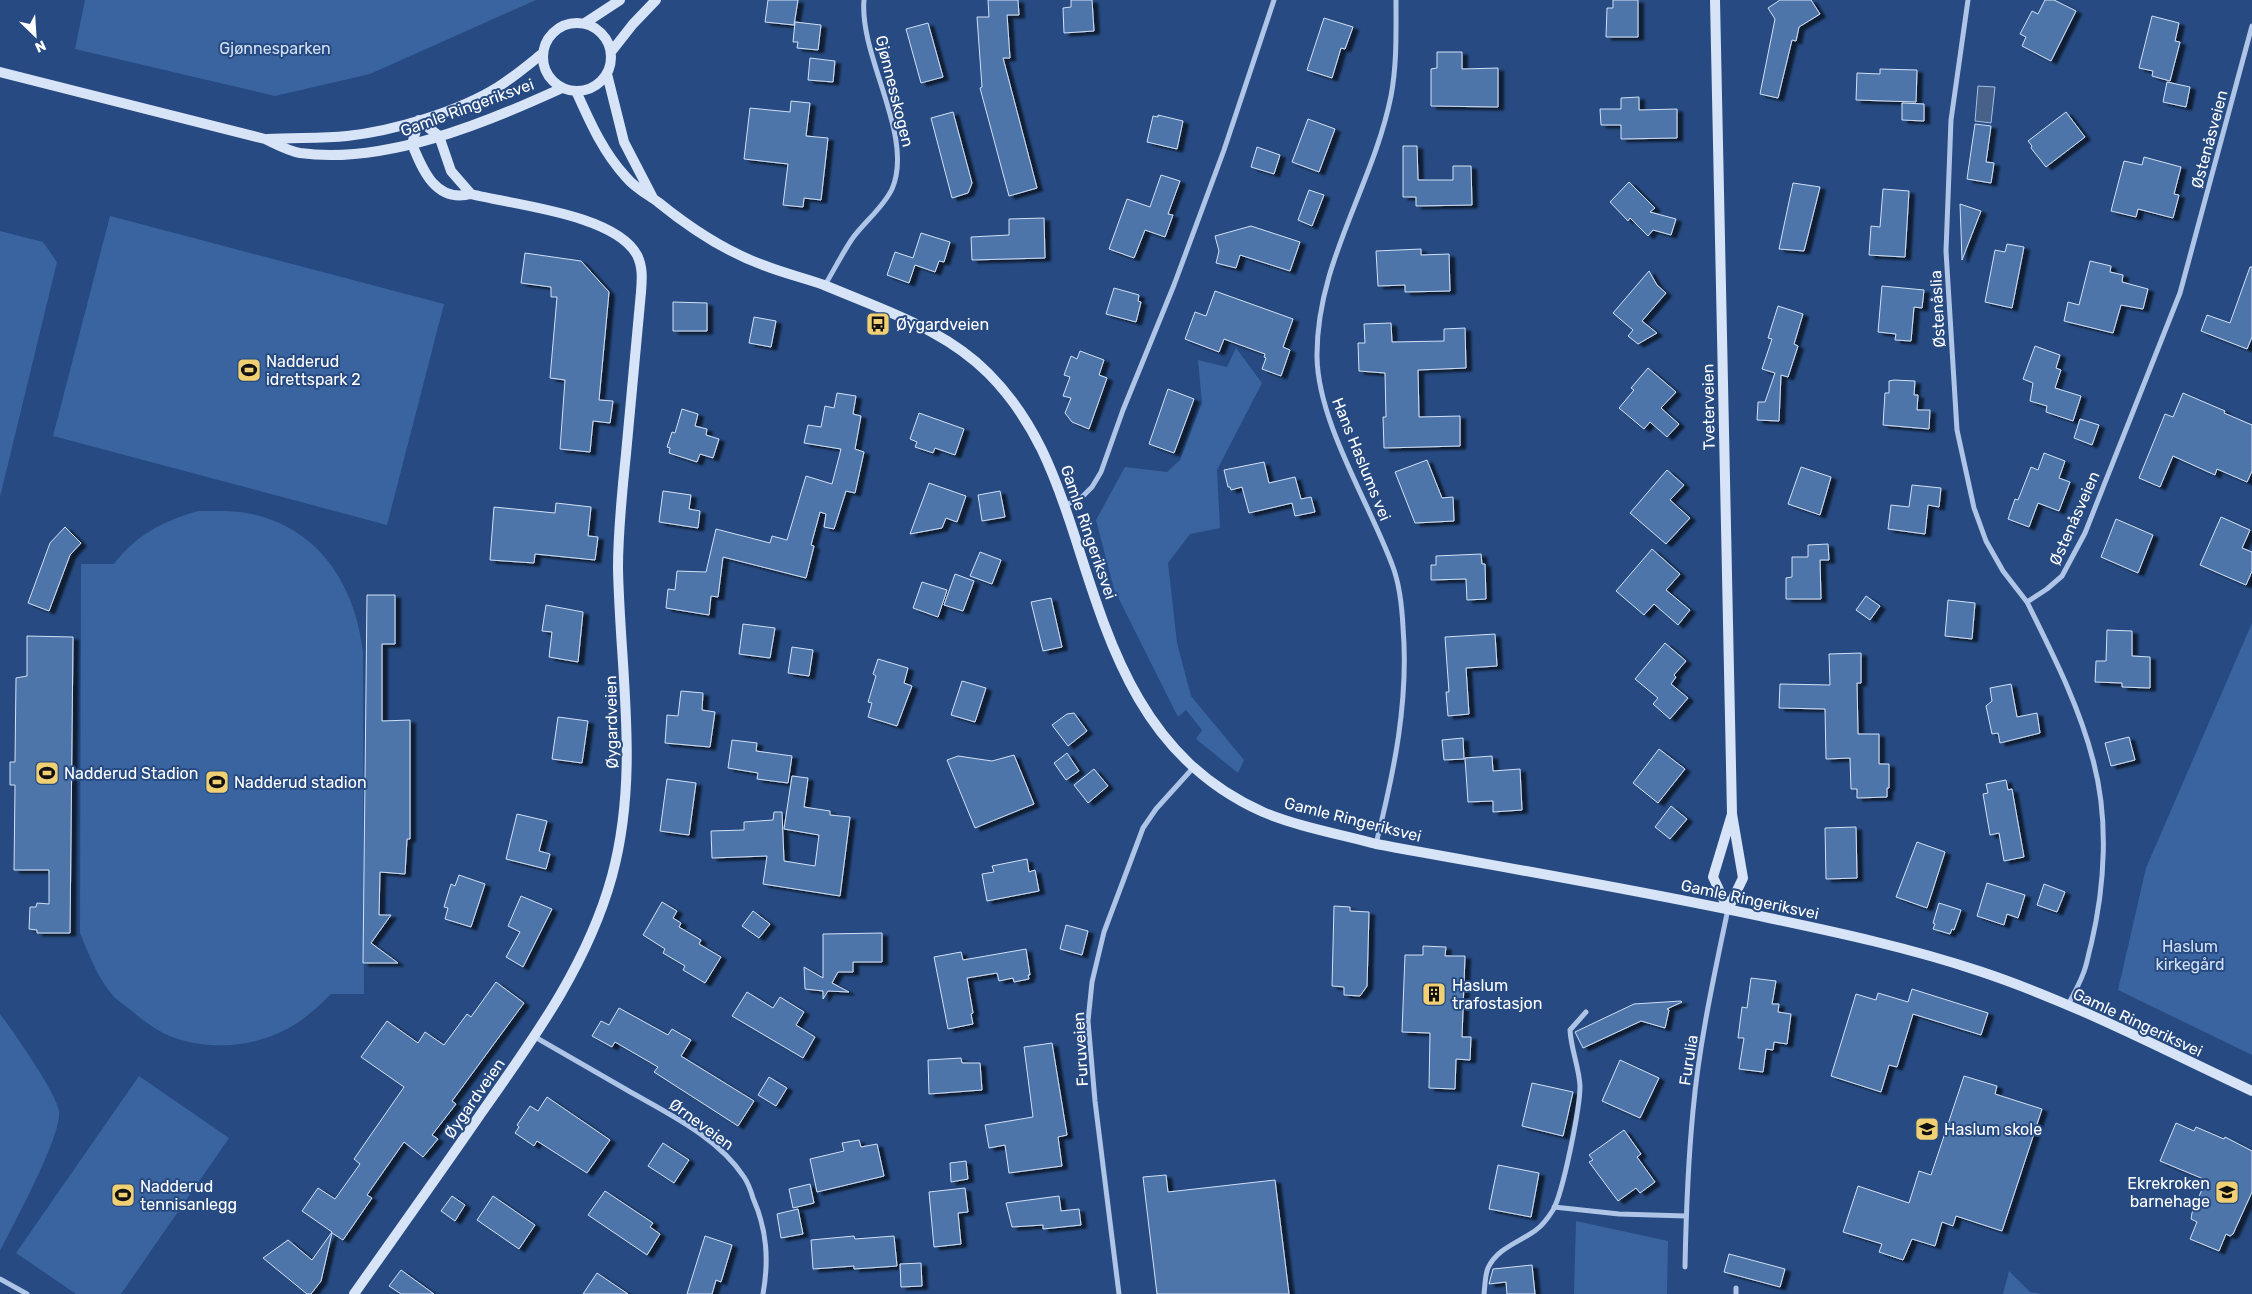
<svg xmlns="http://www.w3.org/2000/svg" width="2252" height="1294" font-family="Rubik,sans-serif">
<style>
.green{fill:#3a649f}
.water{fill:#476189;stroke:#a2c0e7}
.building{fill:#4e74aa;stroke:#d1e0f5;filter:url(#shadow)}
.lines{fill:none;stroke-linecap:round;stroke-linejoin:round}
.street{stroke:#aec5e7;stroke-width:5}
.secondary{stroke:#d7e3f6;stroke-width:10}
.labels{text-anchor:middle;stroke-width:4;stroke-linejoin:round;paint-order:stroke}
.park-label{font-size:16px;fill:#d1e0f5;stroke:#264a81}
.street-label{font-size:16px;fill:#fff;stroke:#264a81}
.poi-label{font-size:16px;fill:#fff;stroke:#264a81;text-anchor:start}
</style>
<defs>
<filter id="shadow"><feDropShadow dx="5.5" dy="3" stdDeviation="1" flood-color="#0009"/></filter>
</defs>
<rect width="100%" height="100%" fill="#264a81"/>
<path class="green" d="M85 0H536L370 74 275 96 75 49Z
M110 216 444 304 387 525 53 436Z
M0 231 43 242 57 262 0 497Z
M1236 348 1262 383 1217 470 1220 528 1190 534 1168 563 1177 643 1191 696 1244 760 1238 773 1196 739 1202 730 1186 710 1178 717 1114 589 1096 520 1125 467 1167 472 1180 460 1202 403 1198 360 1227 367Z
M198 511C216 511 235 510 252 514 320 529 355 586 363 651L364 994H331C318 1007 304 1020 287 1029 250 1049 200 1051 163 1033 152 1027 141 1019 132 1011 126 1006 119 1002 114 997 98 979 89 955 80 933L81 564H114C136 535 163 521 198 511Z
M2252 623V1055L2118 990 2146 868Z
M0 1014C13 1031 57 1094 59 1111 62 1136 13 1225 0 1251Z
M139 1076 229 1138 121 1294H76L16 1253Z
M1576 1221 1668 1241 1667 1294H1574Z
M2009 1271 2030 1292 2042 1294H2003Z"/>
<path class="water" d="M1978 86 1995 87 1991 123 1975 121Z"/>
<path class="building" d="M768 0H798L794 25 765 22Z
M988 0H1018L1019 15H1007L1010 58H1003L1037 188 1009 196 980 88 982 87 977 17H989Z
M1071 0H1092L1094 31 1064 33 1063 8 1071 7Z
M1613 0H1638V37H1606L1607 8H1613Z
M1780 0H1811L1820 14 1799 27 1796 41 1792 40 1778 98 1760 94 1775 19 1768 8Z
M2045 0H2054L2076 11 2051 61 2022 46 2026 37 2020 34 2032 11 2038 14Z
M2152 16 2179 23 2175 41 2180 42 2170 81 2152 76 2153 71 2139 68Z
M1324 18 1353 27 1345 49 1341 48 1332 78 1307 70Z
M795 22 821 25 818 50 797 48 798 42H793Z
M928 23 943 77 921 83 906 29Z
M1437 52H1462V69L1498 68V107L1431 106V69L1437 68Z
M810 58 835 61 833 82 808 80Z
M1880 69 1917 70 1916 102 1856 100 1857 73 1880 74Z
M2167 82 2190 87 2186 107 2163 102Z
M1639 97V110L1677 109V138L1621 139V125H1601L1600 109H1621V98Z
M791 101 810 103 806 136 828 138 821 200 804 198 803 207 783 205 788 164 744 159 750 108 790 112Z
M1902 103 1924 104V121L1902 120Z
M953 112 972 183 968 193 952 198 931 118Z
M2066 112 2085 137 2046 167 2031 148 2032 146 2028 141Z
M1158 115 1183 121 1177 149 1147 142 1153 116 1158 117Z
M1308 119 1335 129 1319 172 1292 162Z
M1975 124 1991 126 1986 162 1994 163 1991 183 1967 179Z
M1403 146H1417L1418 180H1453V166H1471L1472 205 1416 206V197H1403Z
M1257 147 1280 155 1274 174 1251 167Z
M2144 157 2181 167 2174 194 2179 195 2173 218 2138 209 2136 217 2111 211 2124 161 2142 165Z
M1161 175 1180 181 1168 214 1173 215 1165 237 1145 230 1134 258 1109 249 1127 199 1150 207Z
M1629 182 1655 208 1650 212 1676 219 1671 235 1653 230 1648 236 1630 218 1628 221 1610 202Z
M1793 183 1820 187 1804 251 1779 249Z
M1883 189 1909 191 1905 257 1869 255 1871 226 1880 227Z
M1309 190 1324 195 1312 226 1298 220Z
M1960 204 1981 211 1962 260Z
M1044 218 1045 258 972 260 971 237 1009 235V219Z
M1251 226 1300 242 1290 271 1240 255 1236 268 1216 263 1219 251 1215 236Z
M921 233 950 242 944 262 939 261 935 272 915 265 909 283 887 275 895 252 913 258Z
M2007 244 2024 247 2012 308 1985 302 1995 250 2005 252Z
M1421 249V255L1449 254 1450 291 1405 292V285L1378 286 1376 251Z
M525 253 581 261 609 292 599 400 613 401 610 423 593 421 590 452 560 449 565 380 550 378 557 297H551V287L521 283Z
M2090 261 2111 266 2110 272 2123 275 2122 282 2148 289 2143 309 2121 305 2113 333 2064 321 2068 302 2079 305Z
M2250 267H2252V337L2247 349 2201 331 2207 315 2230 323Z
M1649 271 1657 285 1666 293 1642 321 1657 333 1638 344 1628 336 1633 330 1613 313Z
M1882 286 1924 290 1922 308 1914 307 1911 341 1895 340 1896 334 1878 332Z
M1114 288 1139 295 1138 301 1141 302 1136 322 1106 314Z
M1215 291 1293 319 1283 347 1290 350 1281 376 1262 369 1266 358 1264 357 1265 354 1224 339 1219 352 1185 339 1195 312 1206 316Z
M673 302 707 303V331H673Z
M1778 306 1803 314 1794 344 1798 346 1788 377 1781 375 1779 421 1757 420 1758 402H1765L1775 373 1762 369 1772 339 1768 338Z
M754 317 776 321 771 347 749 343Z
M1391 323 1392 342 1444 341V329L1465 328 1466 368 1418 370 1419 417 1460 416V446L1384 448 1383 417H1386L1385 373 1359 371 1358 343H1365L1364 324Z
M2035 346 2060 355 2056 368 2061 370 2055 388 2081 396 2073 421 2046 412 2047 406 2030 401 2033 383 2023 379Z
M1080 351 1104 360 1099 375 1107 378 1089 429 1072 422 1065 413 1071 398 1063 396 1070 377 1064 375 1071 356 1077 359Z
M1648 368 1676 392 1661 408 1679 424 1667 437 1650 422 1644 429 1619 408 1634 390 1631 388Z
M1894 380 1915 381 1914 395H1918L1917 410H1930L1929 429 1883 425 1885 393H1889V381Z
M1168 389 1194 399 1174 453 1149 444Z
M837 393 856 396 853 414 861 416 855 449 864 452 855 493 846 491 834 529 824 527 826 514 820 512 811 545 814 546 806 578 723 557 718 597 711 596 709 615 666 608 668 589 675 590 677 571 706 572 716 529 770 543 772 536 787 540 806 476 832 484 841 449 804 443 808 425 821 427 825 406 834 408Z
M2183 393 2225 411 2224 413 2252 425V471L2247 482 2217 469 2215 475 2173 456 2160 487 2139 478 2165 414 2173 417Z
M682 409 698 414 695 426 707 429 706 435 719 439 713 458 700 454 697 462 669 453 670 448 667 447 672 432 675 433Z
M919 413 964 429 955 455 935 448 933 453 915 447 917 442 910 439Z
M2080 419 2099 425 2092 445 2074 438Z
M2044 453 2065 461 2059 478 2070 482 2059 511 2038 503 2029 527 2008 519 2015 499 2018 500 2031 467 2038 470Z
M1427 460 1442 498 1453 497 1454 521 1415 523 1395 472Z
M1264 462 1269 483 1295 477 1301 499 1311 497 1315 512 1295 516 1292 503 1249 513 1242 487 1231 490 1230 487H1228L1224 470Z
M1801 467 1831 477 1820 515 1788 504Z
M1667 470 1684 485 1670 500 1690 518 1666 544 1630 513Z
M929 483 966 496 957 522 946 518 942 528 910 534Z
M1912 485 1941 488 1939 507 1928 505 1925 534 1888 529 1891 505 1909 507Z
M663 491 691 495 689 509 700 511 698 528 659 522Z
M1000 491 1005 517 982 521 978 495Z
M556 503 591 507 588 536 598 537 595 560 535 554 534 563 490 560 494 507 555 513Z
M2221 517 2250 530 2242 548 2252 552V571L2246 585 2200 565Z
M2116 519 2153 535 2138 573 2101 557Z
M65 527 81 543 70 555 49 611 28 603 50 543Z
M1828 544 1829 560H1820L1821 599H1786V578L1792 577V557H1808V545Z
M1652 549 1680 574 1666 590 1690 610 1678 625 1654 604 1644 615 1616 591Z
M980 552 1001 560 992 584 970 576Z
M1481 554 1482 564H1485L1486 599 1467 600 1466 579 1431 580V565H1436V556Z
M955 574 974 581 963 611 944 605Z
M922 582 947 590 938 617 913 608Z
M367 595H395V644H382V721L410 720V839H407L405 874 380 872 379 915H391L371 943 398 963H363Z
M1866 596 1880 606 1870 620 1856 610Z
M1051 598 1062 647 1043 651 1031 602Z
M1948 600 1975 603 1972 639 1945 636Z
M546 605 583 612 578 662 549 657 552 632 542 631Z
M743 624 775 628 770 658 739 654Z
M2107 630 2132 631V656L2150 657V688L2122 687V683L2095 682 2096 661H2106Z
M1495 634 1497 666 1466 668 1469 714 1448 716 1446 692H1449L1445 637Z
M27 636 73 637 70 933H37V930L29 929 30 907H36L37 903 49 904V870H14L15 785H10V762H15L16 678 27 676Z
M1665 643 1686 661 1674 675 1676 677 1671 684 1688 698 1670 719 1653 704 1658 698 1635 679Z
M792 647 813 650 809 676 788 673Z
M1861 653V683H1857L1858 734H1879V764H1889V788H1887V797L1857 798V789H1851L1850 758 1826 759 1825 709 1779 708 1780 684 1830 685 1829 654Z
M878 659 908 668 904 683 912 686 897 726 868 717 872 703 868 702 876 676 873 674Z
M962 681 986 688 975 722 951 715Z
M2011 684 2017 717 2037 713 2040 733 2000 743 1998 733 1992 734 1986 706 1992 701 1990 688Z
M681 691 703 693 702 710 715 712 710 747 665 743 667 715 678 716Z
M1074 713 1087 731 1068 746 1052 725 1067 714Z
M558 717 588 721 582 763 552 759Z
M2129 737 2135 760 2111 766 2105 743Z
M1463 738 1464 759 1444 760 1442 740Z
M732 740 757 743 756 751 792 756 788 783 757 779 758 773 728 768Z
M1659 749 1685 769 1658 803 1633 783Z
M1067 753 1079 771 1066 780 1054 763Z
M1014 755 1034 804 975 828 947 760 958 756 992 761Z
M1492 756 1493 771 1520 769 1522 810 1493 812V801L1468 802 1465 758Z
M1094 769 1108 786 1088 803 1074 785Z
M792 776 808 778 804 807 830 811V815L850 817 840 896 763 884 767 856 712 858 711 831 744 830V822L773 820 774 812H782L784 861 815 866 819 835 784 829Z
M667 779 696 783 689 835 660 831Z
M2006 780 2008 790 2012 789 2024 857 2004 861 1999 833 1990 835 1983 794 1988 793 1986 784Z
M1671 806 1687 819 1670 839 1655 827Z
M517 814 547 821 539 851 550 854 546 869 506 859Z
M1856 827 1857 878 1826 879 1825 828Z
M1917 842 1945 852 1927 908 1896 897Z
M1027 859 1029 872 1035 870 1039 891 987 901 982 874 994 872 992 866Z
M459 875 485 884 471 927 445 919 448 908 444 907 451 884 455 886Z
M1987 883 2025 895 2018 918 2007 914 2004 925 1977 916Z
M2044 884 2065 892 2057 912 2037 905Z
M521 896 552 909 523 967 506 957 520 932 508 926Z
M662 902 677 911 673 918 681 923 679 927 701 940 699 944 721 957 705 983 683 970 685 966 663 953 665 949 643 935Z
M1939 903 1961 910 1954 930 1952 929 1950 934 1933 929 1935 924 1933 923Z
M1334 906 1350 907V911L1369 912 1367 986 1360 996 1344 995V987L1332 986Z
M753 911 770 924 759 938 742 926Z
M1066 925 1088 931 1082 955 1060 949Z
M882 933V962H853V972H838L832 983 849 992 828 991 823 999V991L805 989 804 967 823 978V934Z
M1423 946 1446 947 1445 956H1465L1462 1037H1471L1470 1060 1456 1059 1455 1089 1429 1088 1430 1033 1402 1032 1405 955H1423Z
M1026 949 1030 975H1028L1029 979 1014 982 1013 978 999 981 997 973 967 978 973 1013 971 1014 973 1024 948 1029 934 957 961 952 963 960Z
M1751 978 1776 981 1772 1004H1779L1778 1012 1791 1014 1787 1044 1774 1042 1773 1050 1766 1049 1763 1072 1739 1069 1744 1038H1738L1742 1007 1747 1008Z
M496 982 524 1003 452 1101 456 1104 432 1135 438 1139 423 1157 404 1142 367 1195 372 1198 343 1240 332 1233 321 1281 311 1294H307L263 1258 288 1240 312 1260 332 1232 302 1211 318 1188 335 1199 360 1164 354 1159 402 1090 404 1087 361 1057 387 1021 418 1043 425 1032 444 1045 467 1014 471 1017Z
M1912 989 1988 1013 1981 1035 1913 1014 1897 1067 1889 1065 1881 1092 1831 1076 1856 994 1876 1000 1878 993 1908 1002Z
M747 992 773 1008 780 997 804 1012 796 1025 815 1037 803 1058 732 1016Z
M1681 1001 1682 1002 1667 1009 1669 1010 1665 1028 1641 1021 1583 1048 1575 1032 1634 1004Z
M619 1008 668 1035 672 1029 691 1040 681 1056 754 1101 738 1126 654 1072 658 1067 615 1042 612 1047 592 1036 601 1021 609 1025Z
M1052 1043 1067 1135 1058 1137 1062 1166 1009 1173 1005 1145 989 1148 985 1125 1033 1117 1024 1047Z
M961 1058 962 1063H980L982 1090 929 1094 928 1060Z
M1620 1060 1659 1078 1640 1118 1602 1101Z
M1964 1076 1997 1086 1995 1094 2042 1109 2002 1231 1956 1216 1953 1226 1942 1222 1935 1246 1912 1239 1903 1260 1879 1252 1882 1244 1843 1232 1858 1186 1909 1203 1919 1171 1931 1175Z
M769 1077 787 1088 776 1106 758 1095Z
M1532 1083 1573 1092 1563 1136 1522 1126Z
M547 1097 610 1140 587 1173 537 1141 534 1146 515 1133 519 1127 517 1125 530 1106 538 1111Z
M2176 1123 2194 1131 2196 1127 2224 1139 2225 1137 2252 1151V1192L2233 1234 2230 1236 2226 1234 2219 1251 2190 1239 2197 1222 2191 1219 2192 1213 2206 1180 2160 1161Z
M1624 1130 1641 1154 1637 1157 1655 1182 1640 1193 1636 1188 1618 1201 1589 1162 1593 1160 1589 1155Z
M859 1140 861 1147 877 1144 884 1176 817 1192 810 1159 844 1151 842 1143Z
M663 1143 689 1160 674 1183 648 1166Z
M966 1161 968 1179 951 1182 950 1163Z
M1498 1165 1539 1173 1531 1217 1489 1209Z
M1166 1175 1168 1192 1275 1180 1289 1294H1157L1143 1177Z
M810 1184 814 1203 793 1208 789 1189Z
M965 1188 968 1212 958 1213 961 1244 934 1247 929 1192Z
M605 1191 653 1223 650 1227 660 1234 647 1255 588 1215Z
M452 1196 465 1205 455 1221 441 1211Z
M493 1196 535 1225 519 1249 477 1220Z
M1059 1196 1061 1211 1079 1209 1081 1225 1043 1229V1225L1012 1227 1006 1203Z
M798 1209 803 1234 781 1238 777 1214Z
M705 1236 732 1245 721 1282 716 1280 712 1294H687Z
M854 1236 855 1239 894 1236 897 1266 854 1269V1266L813 1269 811 1240Z
M1729 1254 1785 1269 1780 1287 1724 1272Z
M921 1263 922 1286 901 1287 900 1264Z
M1532 1265 1535 1294H1507L1506 1282 1489 1284 1493 1269Z
M401 1270 434 1294H401L389 1286Z
M597 1273 628 1294H583Z"/>
<g class="lines">
<path class="street" d="M1968 0 1951 120 1946 251 1957 430 1974 508 1986 541 2003 571 2027 602
M825 285C834 270 842 254 852 239 864 222 883 208 892 189 915 136 859 57 864 0
M1065 505 1080 499 1092 487 1101 472 1123 410 1174 285 1224 150 1274 0
M1376 844C1394 772 1409 701 1403 627 1402 607 1400 586 1393 567 1370 504 1318 423 1317 357 1316 263 1373 186 1391 96 1397 64 1396 33 1396 0
M2068 1005C2073 995 2079 985 2083 974 2087 965 2088 955 2091 945 2105 886 2109 819 2093 760 2079 705 2052 653 2027 602L2047 589 2062 576 2085 533 2180 293 2252 26
M535 1037C565 1054 596 1072 627 1090 667 1113 718 1137 744 1177 748 1183 751 1191 753 1198 767 1230 769 1260 763 1294
M1554 1207 1619 1214 1686 1216
M1685 1267C1686 1215 1688 1163 1693 1111 1699 1044 1714 976 1728 909
M0 1279 27 1294
M1119 1294 1095 1101 1088 1021 1092 982 1104 932 1143 828 1156 809 1193 768
M1484 1294C1485 1286 1485 1275 1488 1268 1497 1248 1520 1242 1536 1230 1543 1225 1548 1218 1553 1210 1563 1193 1580 1108 1580 1086 1579 1067 1571 1049 1570 1030L1586 1012
M1736 1294V1288"/>
<path class="secondary" d="M1715 0 1732 814
M585 23 620 0
M543 57a34 34 0 1 1 68 0a34 34 0 1 1-68 0Z
M611 52 633 24 656 0
M0 72 265 139C276 144 288 151 300 153 384 165 486 123 562 88
M607 74 624 142 653 198
M576 91C590 122 603 152 626 177 635 188 647 194 658 202 690 228 724 251 763 265 783 273 804 278 824 285 839 291 853 297 868 303 912 321 954 339 988 373 1035 420 1055 475 1075 537 1111 651 1144 759 1263 812 1299 827 1339 834 1376 844 1507 868 1639 890 1769 918 1840 933 1910 948 1979 971 2073 1002 2162 1049 2252 1091
M267 139C293 137 320 139 347 136 393 131 458 112 498 87 514 77 528 65 543 53
M1732 814 1743 878 1728 909 1713 877Z
M354 1294C397 1233 440 1173 482 1112 534 1038 588 964 612 876 640 773 620 672 618 568 618 530 622 492 626 454 631 400 636 346 641 292 642 279 643 267 637 255 615 214 513 205 471 194 436 203 423 171 412 144L419 120 439 136 451 171 471 194"/>
</g>
<defs>
<g id="bus-square" transform="scale(1.25)"><rect x="-9" y="-9" width="18" height="18" rx="4" fill="#f0d072" stroke="#264a81"/><path d="M-5-6H5V4H4V6H2V4H-2V6H-4V4H-5ZM-3.5-4V0h7V-4ZM-3.5 1.2v1.5H-2V1.2ZM2 1.2v1.5H3.5V1.2Z" fill="#111"/></g>
<g id="stadium-square" transform="scale(1.25)"><rect x="-9" y="-9" width="18" height="18" rx="4" fill="#f0d072" stroke="#264a81"/><path d="M0-5a6.5 5 0 1 0 0 10a6.5 5 0 1 0 0-10ZM-3.5-1.8h7v3.6h-7Z" fill="#111"/></g>
<g id="building-square" transform="scale(1.25)"><rect x="-9" y="-9" width="18" height="18" rx="4" fill="#f0d072" stroke="#264a81"/><path d="M-4-6H4V6H1V3H-1V6H-4ZM-2.5-4.3h1.7v1.8h-1.7ZM.8-4.3h1.7v1.8H.8ZM-2.5-1h1.7V.8h-1.7ZM.8-1h1.7V.8H.8Z" fill="#111"/></g>
<g id="school-square" transform="scale(1.25)"><rect x="-9" y="-9" width="18" height="18" rx="4" fill="#f0d072" stroke="#264a81"/><path d="M0-5L7-2L0 1L-7-2ZM-4 1L0 2.5L4 1V4Q0 6-4 4Z" fill="#111"/></g>
</defs>
<g fill-rule="evenodd">
<use href="#bus-square" x="878" y="324"/>
<use href="#stadium-square" x="249" y="370"/>
<use href="#stadium-square" x="47" y="773"/>
<use href="#stadium-square" x="217" y="782"/>
<use href="#building-square" x="1434" y="994"/>
<use href="#school-square" x="1927" y="1129"/>
<use href="#school-square" x="2227" y="1192"/>
<use href="#stadium-square" x="123" y="1195"/>
</g>
<g class="labels">
<g class="park-label">
<text x="275" y="54">Gjønnesparken</text>
<text x="2190" y="952">Haslum<tspan x="2190" dy="18">kirkegård</tspan></text>
</g>
<g class="street-label">
<text transform="translate(895 91) rotate(76)" y="6">Gjønnesskogen</text>
<text transform="translate(467 107) rotate(-20)" y="6">Gamle Ringeriksvei</text>
<text transform="translate(2209 139) rotate(-75)" y="6">Østenåsveien</text>
<text transform="translate(1937 309) rotate(-93)" y="6">Østenåslia</text>
<text transform="translate(1708 407) rotate(-91)" y="6">Tveterveien</text>
<text transform="translate(1362 459) rotate(68)" y="6">Hans Haslums vei</text>
<text transform="translate(2074 518) rotate(-66)" y="6">Østenåsveien</text>
<text transform="translate(1089 532) rotate(71)" y="6">Gamle Ringeriksvei</text>
<text transform="translate(611 722) rotate(-91)" y="6">Øygardveien</text>
<text transform="translate(1353 819) rotate(14)" y="6">Gamle Ringeriksvei</text>
<text transform="translate(1750 899) rotate(12)" y="6">Gamle Ringeriksvei</text>
<text transform="translate(2138 1022) rotate(25)" y="6">Gamle Ringeriksvei</text>
<text transform="translate(1080 1049) rotate(-93)" y="6">Furuveien</text>
<text transform="translate(1688 1060) rotate(-81)" y="6">Furulia</text>
<text transform="translate(474 1098) rotate(-55)" y="6">Øygardveien</text>
<text transform="translate(702 1124) rotate(36)" y="6">Ørneveien</text>
</g>
<g class="poi-label">
<text x="896" y="330">Øygardveien</text>
<text x="266" y="367">Nadderud<tspan x="266" dy="18">idrettspark 2</tspan></text>
<text x="64" y="779">Nadderud Stadion</text>
<text x="234" y="788">Nadderud stadion</text>
<text x="1452" y="991">Haslum<tspan x="1452" dy="18">trafostasjon</tspan></text>
<text x="1944" y="1135">Haslum skole</text>
<text x="2210" y="1189" text-anchor="end">Ekrekroken<tspan x="2210" dy="18">barnehage</tspan></text>
<text x="140" y="1192">Nadderud<tspan x="140" dy="18">tennisanlegg</tspan></text>
</g>
</g>
<g transform="translate(35 35) rotate(155)" stroke="#264a81" stroke-width="4" paint-order="stroke">
<path d="M0-4L9 19L0 12L-9 19Z" fill="#ffffff"/>
<text y="-8" font-size="14" font-weight="bold" text-anchor="middle" fill="#ffffff">N</text>
</g>
</svg>
